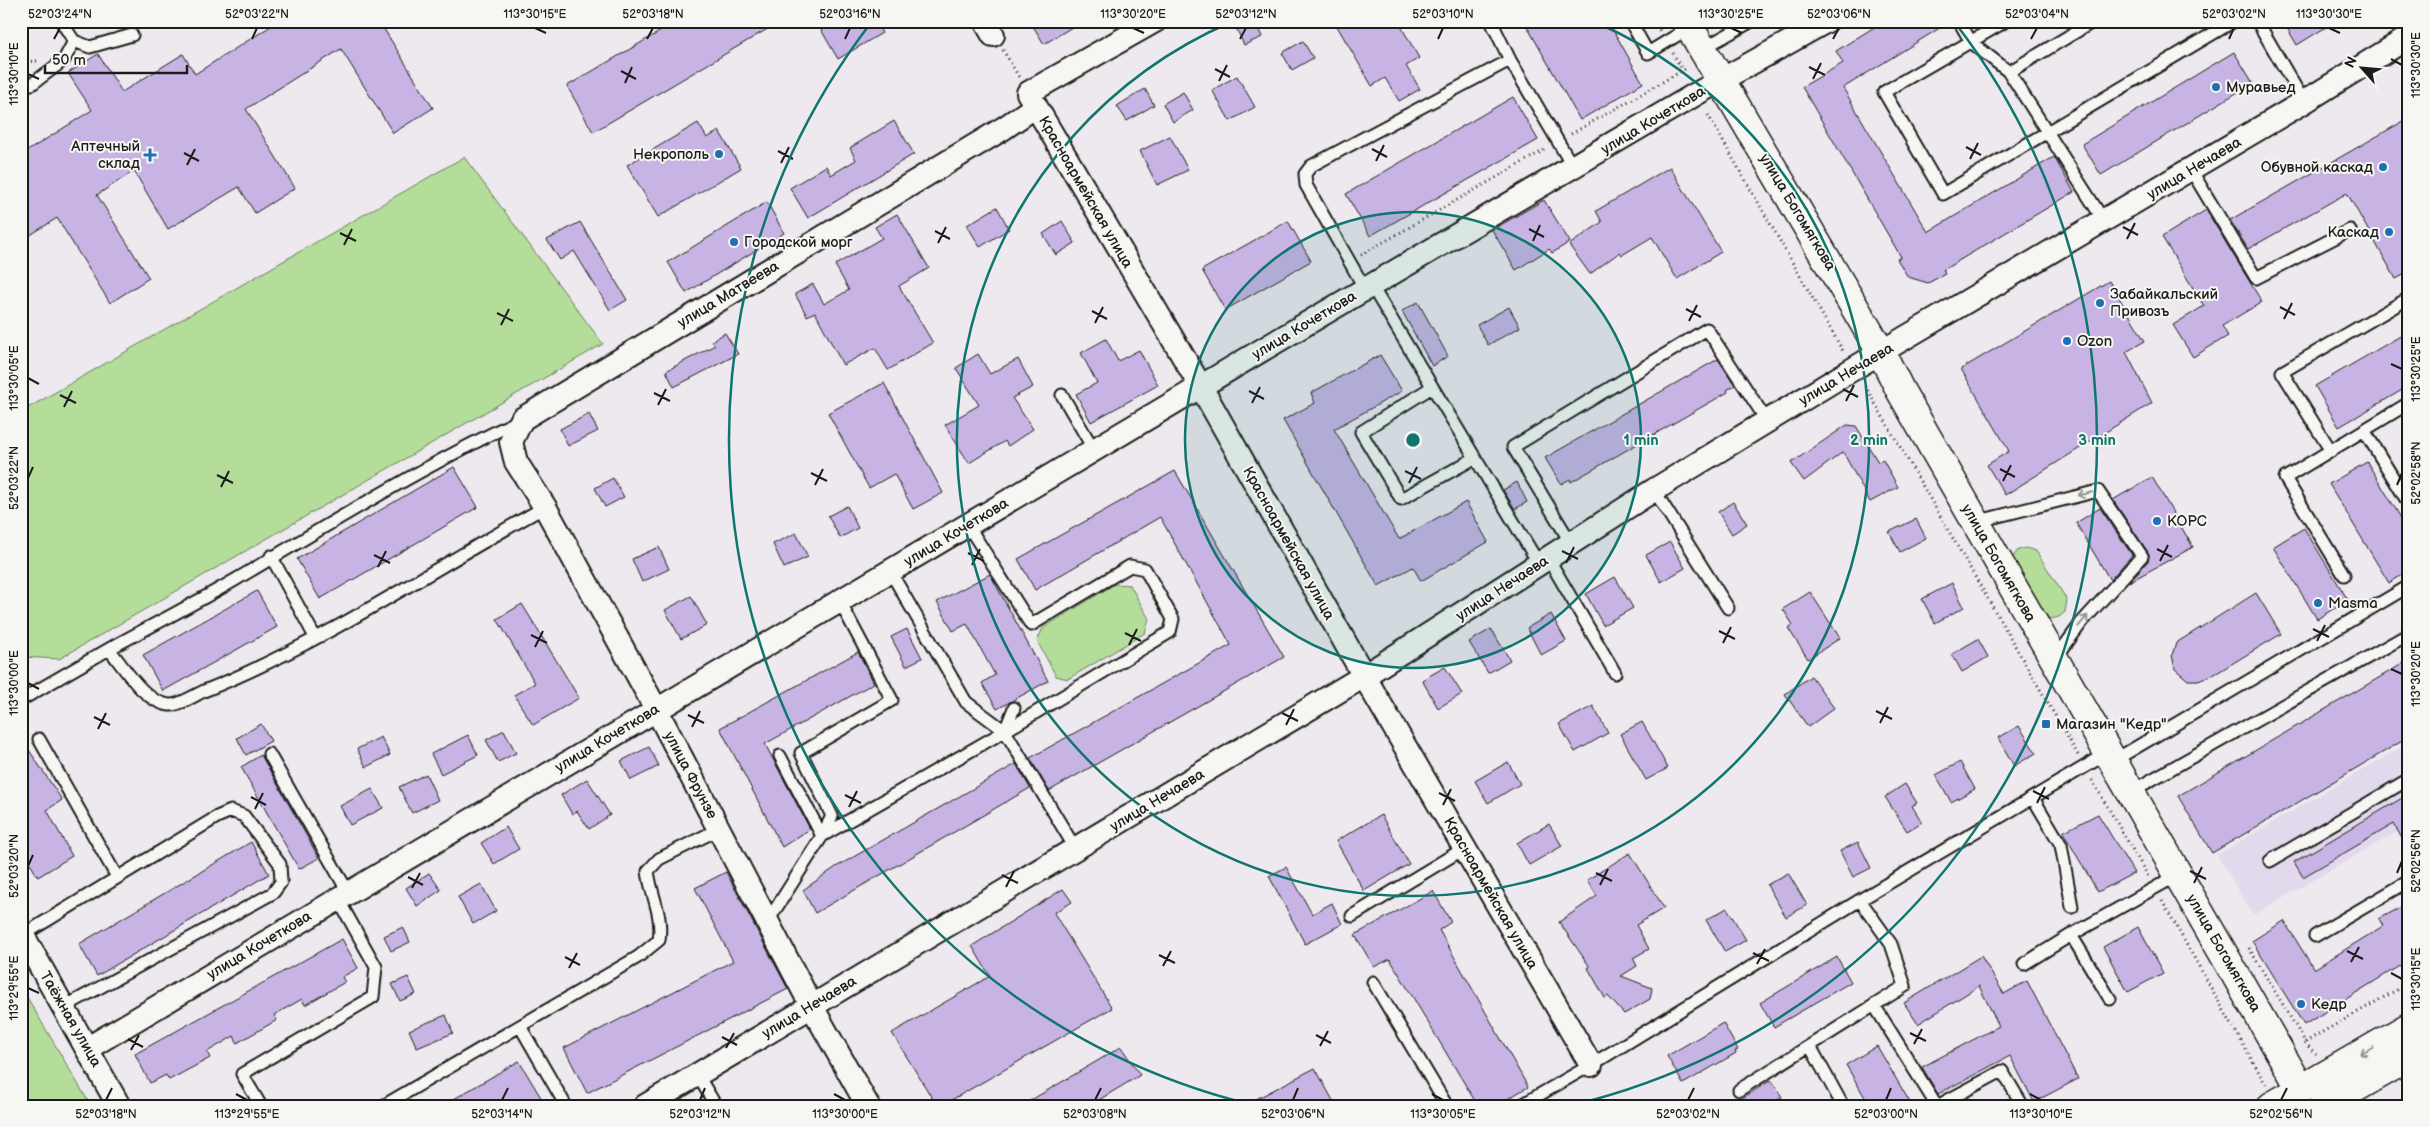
<svg xmlns="http://www.w3.org/2000/svg" width="2430" height="1127" font-family="'Balsamiq Sans',sans-serif">
<style>
.built{fill:#e2d9ec}
.green{fill:#b4dd9a;stroke:#687c5b}
.building{fill:#c8b4e4;stroke:#1c1c1c}
.lines{fill:none;stroke-linecap:round;stroke-linejoin:round}
.service-casing{stroke:#1c1c1c;stroke-width:15}
.minor-casing{stroke:#1c1c1c;stroke-width:26}
.tertiary-casing{stroke:#1c1c1c;stroke-width:31}
.secondary-casing{stroke:#1c1c1c;stroke-width:31}
.path{stroke:#1c1c1c;stroke-width:3;stroke-dasharray:1 4;stroke-linecap:butt}
.service{stroke:#f6f6f2;stroke-width:11}
.minor{stroke:#f6f6f2;stroke-width:22}
.tertiary{stroke:#f6f6f2;stroke-width:28}
.secondary{stroke:#f6f6f2;stroke-width:28}
.oneway{stroke:#949492}
.ticks{fill:none;stroke:#1c1c1c;stroke-width:2}
.ring{fill:none;stroke:#0f766e;stroke-width:2.5}
.poi-dot{fill:#1f6fb2;stroke:#f6f6f2;stroke-width:2}
.labels{text-anchor:middle;stroke-width:4;stroke-linejoin:round;paint-order:stroke}
.poi-label{font-size:15px;fill:#1c1c1c;stroke:#f6f6f2;text-anchor:start}
.street-label{font-size:15px;fill:#1c1c1c;stroke:#f6f6f2}
.centre{fill:#0f766e;stroke:#f6f6f2;stroke-width:2.5}
.ring-label{font-size:15px;text-anchor:middle;font-weight:bold;fill:#0f766e;stroke:#f6f6f2;stroke-width:4;stroke-linejoin:round;paint-order:stroke}
.neatline{fill:none;stroke:#1c1c1c;stroke-width:2}
.ticks-label{font-size:12px;text-anchor:middle;fill:#1c1c1c}
</style>
<rect width="100%" height="100%" fill="#ede9ef"/>
<filter id="ink" filterUnits="userSpaceOnUse"><feTurbulence type="fractalNoise" baseFrequency=".02" numOctaves="2"/><feDisplacementMap in="SourceGraphic" scale="10" xChannelSelector="R" yChannelSelector="G"/><feConvolveMatrix kernelMatrix="1 2 1 2 8 2 1 2 1" color-interpolation-filters="sRGB"/></filter>
<g filter="url(#ink)">
<path class="built" d="M2409 743V825L2253 915 2217 855Z"/>
<path class="green" d="M464 157 603 344 59 659 21 657V412Z
M2026 548 2036 551 2067 600 2065 612 2059 617 2051 619 2041 613 2013 565V557L2018 550Z
M1115 584 1130 585 1149 619 1145 633 1068 679 1056 676 1037 641 1043 628Z
M21 987 91 1106H21Z"/>
<path class="building" d="M279 21H379L433 108 393 133 341 49 246 109 295 188 255 213 239 187 168 229 134 171 97 195 149 278 110 303 57 218 21 241V155L92 110 68 73 98 54 122 92 183 54 195 74Z
M678 21H781L593 132 567 86Z
M816 21H875L882 33 838 59Z
M1030 21H1082L1044 44Z
M1233 21H1255L1262 37 1244 45Z
M1334 21H1398L1419 58 1406 66 1420 89 1399 101 1385 78 1372 86Z
M1524 21H1608L1643 83 1580 120Z
M1884 21H1951L1843 88 1928 232 2054 157 2074 192 1943 270 1945 274 1928 283 1908 277 1897 259 1901 257 1802 87 1843 63 1836 51Z
M2283 21H2336L2297 45Z
M1303 41 1313 58 1292 70 1282 53Z
M2234 52 2253 83 2101 175 2082 144Z
M1237 76 1255 107 1230 121 1212 90Z
M1145 89 1154 105 1127 121 1117 106Z
M1183 92 1193 110 1173 122 1163 104Z
M1513 97 1538 140 1370 236 1346 194Z
M2409 118V272L2396 279 2347 193 2248 249 2230 220Z
M894 121 914 154 808 218 790 188 826 166 831 175 856 160 850 148Z
M698 123 707 138 719 131 741 168 658 217 627 165Z
M1170 136 1188 170 1157 185 1140 151Z
M1670 167 1721 252 1677 279 1652 237 1622 255 1620 252 1590 274 1569 245 1602 222 1596 211Z
M1544 200 1570 242 1552 253 1549 249 1516 270 1492 230Z
M767 202 784 233 686 293 668 262Z
M997 207 1009 229 980 247 967 225Z
M2206 210 2262 302 2222 326 2228 336 2193 357 2173 325 2204 306 2162 237Z
M897 214 929 268 899 286 933 343 888 370 875 348 843 365 815 312 807 316 795 294 813 284 824 304 849 290 835 265 882 238 875 227Z
M1062 221 1075 243 1056 255 1043 234Z
M1288 221 1311 261 1225 310 1202 270Z
M580 222 627 300 610 310 574 251 560 260 547 240Z
M2109 281 2145 341 2126 352 2152 403 2005 495 1987 465 2009 451 1961 369Z
M1418 302 1448 356 1432 366 1402 311Z
M1509 307 1520 327 1488 345 1477 325Z
M2409 331V386L2339 427 2315 386Z
M725 333 738 354 674 387 666 371 715 345 712 341Z
M1106 339 1118 361 1139 350 1158 385 1091 422 1076 394 1097 383 1081 353Z
M978 354 990 374 1018 359 1033 387 1012 398 1033 429 1008 446 1005 441 969 463 945 425 979 405 956 368Z
M1380 355 1402 391 1334 429 1399 539 1466 502 1488 542 1421 581 1413 567 1378 586 1283 420 1315 403 1311 393Z
M1718 359 1735 385 1727 390 1728 392 1571 482 1570 479 1561 484 1545 458Z
M884 383 943 493 913 509 894 474 869 488 828 413Z
M589 414 598 431 568 446 560 429Z
M1847 425 1856 426 1878 462 1883 460 1898 487 1870 502 1843 452 1804 481 1791 463Z
M2367 462 2409 531V571L2389 583 2329 484Z
M454 467 478 507 320 599 297 559Z
M1175 471 1284 657 1049 791 1030 758 1231 645 1160 517 1035 590 1018 559Z
M2152 477 2193 547 2129 582 2148 561 2149 554 2113 500Z
M613 478 624 497 605 507 595 488Z
M1517 482 1527 502 1515 509 1503 490Z
M1733 502 1747 524 1732 534 1718 512Z
M847 506 858 528 840 538 828 516Z
M2100 508 2132 555 2110 580 2076 523Z
M1916 519 1926 538 1900 552 1889 532Z
M2304 528 2348 600 2317 619 2273 547Z
M796 533 808 557 784 568 773 544Z
M1670 542 1685 568 1661 582 1646 555Z
M659 547 669 569 642 582 632 559Z
M990 574 1048 681 997 709 982 683 995 675 967 624 953 631 937 602Z
M1615 577 1633 608 1603 625 1586 594Z
M1952 583 1964 607 1935 623 1922 599Z
M257 591 277 627 163 691 143 655Z
M1810 592 1840 638 1808 659 1788 628 1793 625 1783 609Z
M2256 593 2281 634 2215 674 2198 680H2188L2175 669 2172 655 2176 643Z
M691 596 707 625 681 639 665 610Z
M522 604 579 698 533 725 514 695 535 683 497 619Z
M1551 614 1566 641 1541 655 1527 628Z
M907 629 922 658 906 666 891 637Z
M1491 629 1510 660 1488 673 1469 642Z
M1978 639 1988 657 1962 672 1952 654Z
M858 652 874 683 765 744 810 829 782 847 720 728Z
M2409 660V737L2212 853 2178 796Z
M1445 667 1462 694 1438 708 1422 680Z
M1811 676 1834 708 1808 727 1785 694Z
M1593 706 1608 733 1575 752 1559 724Z
M1642 722 1668 768 1646 780 1620 734Z
M261 724 271 741 246 755 237 738Z
M2019 726 2036 753 2014 766 1998 738Z
M504 730 516 753 498 762 486 740Z
M468 735 478 755 441 774 431 754Z
M381 737 390 755 366 767 357 749Z
M21 738 62 800 47 810 72 856 38 877 21 848Z
M649 747 659 766 631 780 621 761Z
M261 755 319 858 299 869 241 767Z
M1508 762 1520 784 1488 803 1475 781Z
M1960 762 1975 789 1951 802 1936 775Z
M1016 764 1030 788 815 913 803 890 836 867Z
M426 774 438 800 412 813 399 787Z
M587 779 610 815 589 829 577 811 572 814 561 795Z
M1905 784 1917 803 1912 806 1922 822 1907 831 1885 797Z
M372 789 383 808 350 825 340 806Z
M2409 794V851L2394 824 2303 877 2294 862Z
M2098 814 2134 873 2098 892 2063 832Z
M1381 815 1409 864 1364 891 1336 841Z
M1549 824 1562 846 1529 865 1517 843Z
M506 827 519 849 494 864 481 843Z
M251 842 269 874 97 976 79 944Z
M1858 842 1871 868 1853 877 1840 851Z
M1630 853 1664 908 1636 925 1649 949 1633 958 1637 966 1621 976 1652 988 1650 999 1624 1014 1608 996 1605 998 1588 968 1590 967 1559 922 1597 896 1587 880Z
M1286 867 1312 914 1332 903 1342 924 1305 944 1269 876Z
M726 872 788 989 587 1093 564 1048 733 961 695 888Z
M429 873 441 890 417 906 406 888Z
M1788 873 1807 905 1786 917 1767 885Z
M481 884 496 911 473 924 458 897Z
M1063 889 1072 902 1054 913 1112 1008 941 1106H937L892 1033 990 976 972 946Z
M1433 891 1451 922 1439 930 1528 1087 1495 1106H1478L1390 959 1374 967 1355 935Z
M2409 903V960L2304 1025 2252 941 2284 921 2314 969 2383 926 2379 919Z
M1727 908 1746 940 1725 952 1706 920Z
M403 927 410 942 391 951 384 936Z
M2138 927 2163 973 2128 992 2103 947Z
M342 939 358 968 342 977 345 982 305 1005 302 999 274 1015 277 1020 237 1043 234 1036 207 1052 210 1058 169 1080 166 1075 150 1083 135 1054Z
M1981 956 2004 994 2027 981 2078 1079 2034 1102 2010 1056 1938 1094 1922 1067 1999 1026 1979 986 1918 1024 1904 1003Z
M1837 957 1851 982 1774 1027 1760 1003Z
M408 977 416 994 400 1001 392 984Z
M446 1015 453 1033 417 1048 409 1030Z
M1723 1023 1738 1050 1735 1051 1736 1053 1683 1084 1667 1056Z
M1877 1046 1912 1106H1870L1846 1065Z
M1121 1047 1140 1075 1089 1106H1021Z
M519 1061 543 1101 534 1106H442Z
M1315 1068 1336 1106H1243Z
M1771 1080 1782 1097 1769 1106H1730Z"/>
<g class="lines">
<g class="service-casing">
<path id="service" d="M1491 21 1510 60
M1630 21 1648 53 1689 28
M1959 21 1971 42 2009 72 2104 221
M2006 21 1884 92 1943 194 2234 21
M2257 21 2304 102
M74 41 90 47 132 35
M1702 49 1752 21
M2009 72 2094 21
M32 84 64 60 74 41 61 21
M2191 170 2256 278 2350 230
M1371 285 1539 564
M1365 289 1306 185 1305 174 1311 166 1510 60 1573 167
M1432 387 1361 432 1401 499 1475 458
M1062 395 1094 450
M2364 430 2409 504
M2331 451 2282 372 2409 298
M1654 490 1728 608
M1975 522 2098 491 2142 556 2082 622 2055 659
M1571 543 1513 447 1707 329 1767 421
M271 556 315 637
M1548 558 1615 673
M890 571 966 702 1005 731 1075 848
M2344 575 2285 478 2409 403
M109 649C151 626 194 604 235 580 329 524 422 467 520 420
M21 700 109 649C124 667 144 702 169 705 179 706 195 695 204 691 324 643 432 569 545 507
M1005 731 1014 708
M39 739 117 877
M269 754 348 892
M780 756 822 836 1005 731 1170 632 1173 619 1145 569 1130 566 1031 625 967 524
M2113 761 2409 586
M2130 792 2409 634
M2033 798 2061 845 2072 907
M2270 861 2409 779
M1352 916 1465 848
M768 921 822 836 832 816 801 753 892 700 839 600
M23 935 217 817 231 811 244 816 280 864 281 882 273 893 64 1007
M2315 936 2409 881
M2024 964 2071 935
M1373 982 1447 1106
M2110 999 2071 935 2178 875
M1874 1005 1937 1106 2002 1071 2023 1106
M520 1026 566 1106
M1810 1046 1843 1106
M697 1074 716 1106
M1739 1090 1905 986 1891 944 1860 900
M261 1106 242 1074 373 997 376 967 338 899
M383 1106 638 957 659 940C663 914 651 896 648 871L659 859 719 829
M1520 1106 1591 1065 1860 900 2108 753"/>
</g>
<g class="minor-casing">
<path id="minor" d="M985 21 993 35
M1155 21 1028 93 1201 387 1364 676 1591 1065
M21 932 119 1106
M88 1048 1289 334 1696 94 1827 21
M645 1106 1364 676 1654 490 1881 352 2304 102 2409 37
M868 1106 811 1005 656 709 545 507 516 462 511 442 522 419 1004 128 1036 106"/>
</g>
<g class="tertiary-casing">
<path id="tertiary" d="M1686 21 1881 352 1900 390 2301 1089"/>
</g>
<g class="secondary-casing">
<path id="secondary" d="M2272 1106 2409 1027
M2324 1106 2409 1057"/>
</g>
<path class="path" d="M1654 21 1660 31
M1003 50 1019 77
M1673 53 1682 70
M21 62 38 61
M1708 115 1843 351
M1571 134 1687 68
M1361 255 1546 149
M1865 386 2078 755
M2092 780 2148 876
M2162 901 2266 1085
M2249 948 2307 1045 2316 1054
M2305 1042 2409 983"/>
<use href="#service" class="service"/>
<use href="#minor" class="minor"/>
<use href="#tertiary" class="tertiary"/>
<use href="#secondary" class="secondary"/>
</g>
<defs><path id="oneway-shaft" d="M-6 0H5M1.5-3L5.5 0L1.5 3" fill="none" stroke-width="1.6" stroke-linecap="round" stroke-linejoin="round" transform="scale(1.25)"/></defs>
<g class="oneway">
<use href="#oneway-shaft" transform="translate(2085 494) rotate(167)"/>
<use href="#oneway-shaft" transform="translate(2083 621) rotate(-50)"/>
<use href="#oneway-shaft" transform="translate(2367 1051) rotate(150)"/>
</g>
</g>
<path class="ticks" d="M535 28 546 33M1133 28 1144 33M1731 28 1742 33M2329 28 2340 33M54 39 60 28M252 39 257 28M647 39 653 28M845 39 850 28M1240 39 1246 28M1438 39 1443 28M1833 39 1839 28M2031 39 2037 28M2229 39 2234 28M2391 59 2402 65M1809 67 1825 75M1215 69 1230 77M621 71 636 79M28 74 39 79M1813 79 1821 63M1219 81 1227 65M625 83 632 67M1966 147 1981 155M1372 149 1387 157M778 151 793 159M184 153 199 161M1970 159 1978 143M1376 161 1384 145M781 163 789 147M187 165 195 149M2123 227 2138 235M1529 229 1544 237M935 231 950 239M340 233 356 241M2127 239 2135 223M1533 241 1540 225M938 243 946 227M344 245 352 229M2280 307 2295 315M1686 309 1701 317M1092 311 1107 319M497 313 513 321M2284 319 2292 303M1689 321 1697 305M1095 323 1103 307M501 325 509 309M2391 364 2402 369M28 378 39 384M1843 389 1858 397M1249 391 1264 399M654 393 670 401M60 395 76 403M1846 401 1854 385M1252 403 1260 387M658 405 666 389M64 407 72 391M2000 469 2015 477M1405 471 1421 479M811 473 827 481M217 475 233 483M28 478 33 467M2003 481 2011 465M1409 483 1417 467M815 485 823 469M2397 485 2402 473M221 487 229 471M2157 549 2172 557M1562 551 1578 559M968 553 984 561M374 555 390 563M2160 561 2168 545M1566 563 1574 547M972 565 980 549M378 567 386 551M2313 629 2329 637M1719 631 1735 639M1125 633 1141 641M531 635 547 643M2317 641 2325 625M1723 643 1731 627M1129 645 1137 629M535 647 543 631M2391 669 2402 674M28 683 39 689M1876 711 1892 719M1282 713 1298 721M688 715 704 723M94 717 110 725M1880 723 1888 707M1286 725 1294 709M692 727 700 711M98 729 106 713M2033 791 2049 799M1439 793 1455 801M845 795 861 803M251 797 266 805M2037 803 2045 787M1443 805 1451 789M849 807 857 791M255 809 263 793M28 866 33 855M2190 871 2206 879M1596 873 1612 881M2397 873 2402 861M1002 875 1018 883M408 877 423 885M2194 883 2202 867M1600 885 1608 869M1006 887 1014 871M412 888 420 873M2347 951 2363 959M1753 953 1769 961M1159 955 1175 963M565 957 580 965M2351 962 2359 947M1757 964 1765 949M1163 966 1171 951M569 968 577 953M2391 973 2402 979M28 988 39 993M1910 1033 1926 1041M1316 1035 1331 1043M722 1037 737 1045M128 1039 143 1047M1914 1044 1922 1029M1320 1046 1328 1031M726 1048 734 1033M131 1050 139 1035M236 1094 247 1100M834 1094 845 1100M1432 1094 1443 1100M2030 1094 2041 1100M106 1100 112 1088M502 1100 508 1088M700 1100 705 1088M1095 1100 1101 1088M1293 1100 1298 1088M1688 1100 1694 1088M1886 1100 1891 1088M2281 1100 2287 1088"/>
<circle cx="1413" cy="440" r="228" fill="#0f766e" fill-opacity=".12"/>
<g class="ring">
<circle cx="1413" cy="440" r="228"/>
<path d="M1595 22A456 456 0 1 1 1231 22"/>
<path d="M1253 1105A684 684 0 0 1 870 24M1956 24A684 684 0 0 1 1573 1105"/>
</g>
<g class="poi-dot">
<circle cx="2216" cy="87" r="5"/>
<circle cx="719" cy="154" r="5"/>
<path d="M147.5 147.5h5v5h5v5h-5v5h-5v-5h-5v-5h5z"/>
<circle cx="2383" cy="167" r="5"/>
<circle cx="2389" cy="232" r="5"/>
<circle cx="734" cy="242" r="5"/>
<circle cx="2100" cy="303" r="5"/>
<circle cx="2067" cy="341" r="5"/>
<circle cx="2157" cy="521" r="5"/>
<circle cx="2318" cy="603" r="5"/>
<rect x="2041" y="719" width="10" height="10" rx="2.5"/>
<circle cx="2301" cy="1004" r="5"/>
</g>
<g class="labels">
<g class="poi-label">
<text x="2226" y="92">Муравьед</text>
<text x="140" y="151" text-anchor="end">Аптечный<tspan x="140" dy="17">склад</tspan></text>
<text x="709" y="159" text-anchor="end">Некрополь</text>
<text x="2373" y="172" text-anchor="end">Обувной каскад</text>
<text x="2379" y="237" text-anchor="end">Каскад</text>
<text x="744" y="247">Городской морг</text>
<text x="2110" y="299">Забайкальский<tspan x="2110" dy="17">Привозъ</tspan></text>
<text x="2077" y="346">Ozon</text>
<text x="2167" y="526">КОРС</text>
<text x="2328" y="608">Masma</text>
<text x="2056" y="729">Магазин "Кедр"</text>
<text x="2311" y="1009">Кедр</text>
</g>
<g class="street-label">
<text transform="translate(1653 120) rotate(-31)" y="5">улица Кочеткова</text>
<text transform="translate(2194 168) rotate(-31)" y="5">улица Нечаева</text>
<text transform="translate(1086 192) rotate(60)" y="5">Красноармейская улица</text>
<text transform="translate(1798 212) rotate(59)" y="5">улица Богомягкова</text>
<text transform="translate(728 294) rotate(-31)" y="5">улица Матвеева</text>
<text transform="translate(1304 325) rotate(-31)" y="5">улица Кочеткова</text>
<text transform="translate(1846 374) rotate(-31)" y="5">улица Нечаева</text>
<text transform="translate(956 532) rotate(-31)" y="5">улица Кочеткова</text>
<text transform="translate(1289 543) rotate(61)" y="5">Красноармейская улица</text>
<text transform="translate(1999 563) rotate(60)" y="5">улица Богомягкова</text>
<text transform="translate(1502 588) rotate(-33)" y="5">улица Нечаева</text>
<text transform="translate(607 738) rotate(-31)" y="5">улица Кочеткова</text>
<text transform="translate(691 775) rotate(62)" y="5">улица Фрунзе</text>
<text transform="translate(1157 800) rotate(-31)" y="5">улица Нечаева</text>
<text transform="translate(1491 893) rotate(60)" y="5">Красноармейская улица</text>
<text transform="translate(259 945) rotate(-31)" y="5">улица Кочеткова</text>
<text transform="translate(2224 953) rotate(60)" y="5">улица Богомягкова</text>
<text transform="translate(809 1007) rotate(-31)" y="5">улица Нечаева</text>
<text transform="translate(71 1019) rotate(60)" y="5">Таёжная улица</text>
</g>
</g>
<circle cx="1413" cy="440" r="8" class="centre"/>
<g class="ring-label">
<text x="1641" y="445">1 min</text>
<text x="1869" y="445">2 min</text>
<text x="2097" y="445">3 min</text>
</g>
<rect width="2430" height="1127" fill="none" stroke="#f6f6f2" stroke-width="55"/>
<g transform="translate(2362 68) rotate(297)" stroke="#f6f6f2" stroke-width="4" paint-order="stroke">
<path d="M0-4L9 19L0 12L-9 19Z" fill="#1c1c1c"/>
<text y="-8" font-size="14" font-weight="bold" text-anchor="middle" fill="#1c1c1c">N</text>
</g>
<path d="M45 65v8h142v-8" fill="none" stroke="#1c1c1c" stroke-width="2.5"/>
<text x="52" y="65" font-size="15" fill="#1c1c1c" stroke="#f6f6f2" stroke-width="4" paint-order="stroke">50 m</text>
<rect x="28" y="28" width="2374" height="1072" class="neatline"/>
<g class="ticks-label">
<text x="60" y="18">52°03'24"N</text>
<text x="257" y="18">52°03'22"N</text>
<text x="535" y="18">113°30'15"E</text>
<text x="653" y="18">52°03'18"N</text>
<text x="850" y="18">52°03'16"N</text>
<text x="1133" y="18">113°30'20"E</text>
<text x="1246" y="18">52°03'12"N</text>
<text x="1443" y="18">52°03'10"N</text>
<text x="1731" y="18">113°30'25"E</text>
<text x="1839" y="18">52°03'06"N</text>
<text x="2037" y="18">52°03'04"N</text>
<text x="2234" y="18">52°03'02"N</text>
<text x="2329" y="18">113°30'30"E</text>
<text transform="translate(2416 65) rotate(-90)" y="4">113°30'30"E</text>
<text transform="translate(14 74) rotate(-90)" y="4">113°30'10"E</text>
<text transform="translate(2416 369) rotate(-90)" y="4">113°30'25"E</text>
<text transform="translate(14 378) rotate(-90)" y="4">113°30'05"E</text>
<text transform="translate(2416 473) rotate(-90)" y="4">52°02'58"N</text>
<text transform="translate(14 478) rotate(-90)" y="4">52°03'22"N</text>
<text transform="translate(2416 674) rotate(-90)" y="4">113°30'20"E</text>
<text transform="translate(14 683) rotate(-90)" y="4">113°30'00"E</text>
<text transform="translate(2416 861) rotate(-90)" y="4">52°02'56"N</text>
<text transform="translate(14 866) rotate(-90)" y="4">52°03'20"N</text>
<text transform="translate(2416 979) rotate(-90)" y="4">113°30'15"E</text>
<text transform="translate(14 988) rotate(-90)" y="4">113°29'55"E</text>
<text x="106" y="1118">52°03'18"N</text>
<text x="247" y="1118">113°29'55"E</text>
<text x="502" y="1118">52°03'14"N</text>
<text x="700" y="1118">52°03'12"N</text>
<text x="845" y="1118">113°30'00"E</text>
<text x="1095" y="1118">52°03'08"N</text>
<text x="1293" y="1118">52°03'06"N</text>
<text x="1443" y="1118">113°30'05"E</text>
<text x="1688" y="1118">52°03'02"N</text>
<text x="1886" y="1118">52°03'00"N</text>
<text x="2041" y="1118">113°30'10"E</text>
<text x="2281" y="1118">52°02'56"N</text>
</g>
</svg>
